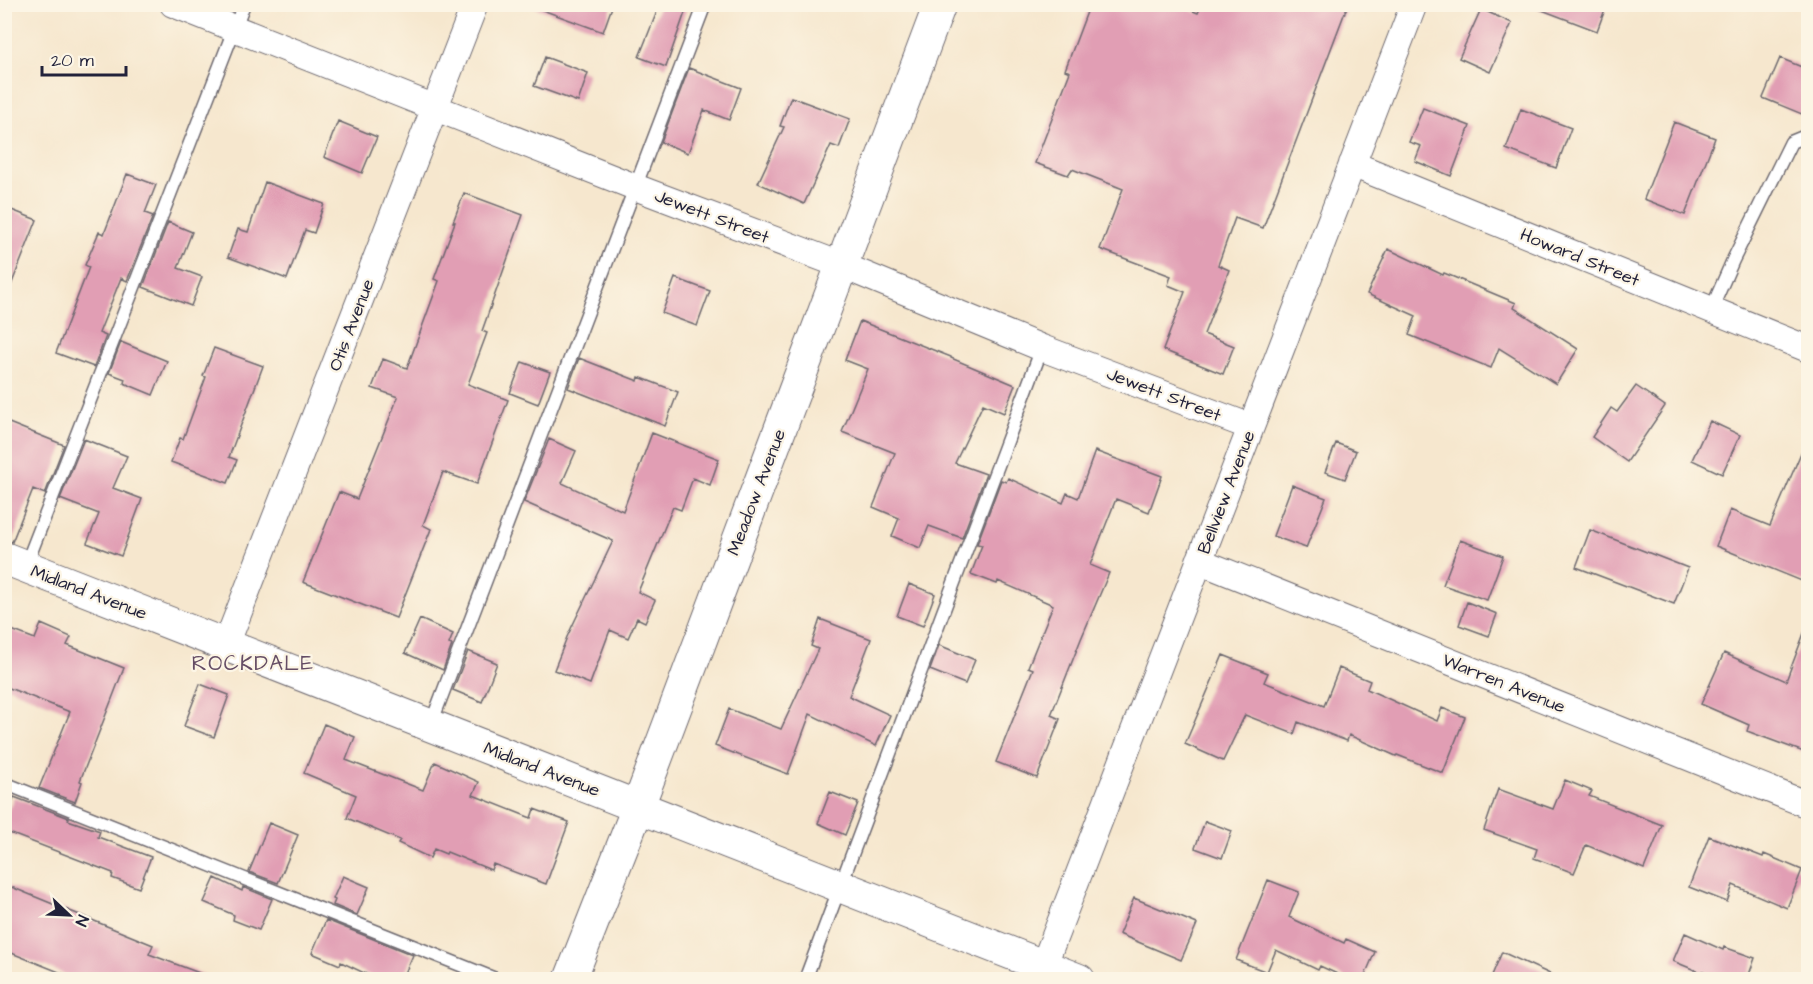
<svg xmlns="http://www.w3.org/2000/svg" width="1813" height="984" font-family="'Architects Daughter',sans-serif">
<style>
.building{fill:#e19eb4}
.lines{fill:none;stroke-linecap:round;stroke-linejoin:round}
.service-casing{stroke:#6c676e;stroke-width:15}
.minor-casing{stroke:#6c676e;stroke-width:28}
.tertiary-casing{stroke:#6c676e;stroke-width:34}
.service{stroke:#fff;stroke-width:12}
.minor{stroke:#fff;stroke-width:26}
.tertiary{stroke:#fff;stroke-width:32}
.labels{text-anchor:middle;stroke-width:4.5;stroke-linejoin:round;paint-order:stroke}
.street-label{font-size:18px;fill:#22223b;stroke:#fcf5e5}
.quarter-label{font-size:21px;letter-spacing:1.5px;fill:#654d65;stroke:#fcf5e5}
</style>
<rect width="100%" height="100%" fill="#fcf5e5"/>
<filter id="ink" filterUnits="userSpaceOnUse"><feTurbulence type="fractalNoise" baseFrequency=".0167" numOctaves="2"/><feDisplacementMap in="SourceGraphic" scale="12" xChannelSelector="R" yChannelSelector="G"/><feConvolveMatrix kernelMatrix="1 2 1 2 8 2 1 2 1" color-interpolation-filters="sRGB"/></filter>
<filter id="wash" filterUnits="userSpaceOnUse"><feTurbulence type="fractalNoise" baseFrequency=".008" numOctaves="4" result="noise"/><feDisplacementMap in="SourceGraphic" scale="24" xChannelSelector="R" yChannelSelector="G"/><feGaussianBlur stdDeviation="1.35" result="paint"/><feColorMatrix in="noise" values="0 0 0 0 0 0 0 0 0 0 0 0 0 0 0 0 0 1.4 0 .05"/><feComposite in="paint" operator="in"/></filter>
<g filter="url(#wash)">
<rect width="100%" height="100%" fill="#f6e7ce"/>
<g id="blocks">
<path class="building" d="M534 4H613L603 32 534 7Z
M660 4H688L666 67 639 57Z
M1090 4H1175L1198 13 1202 4H1348L1263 228 1235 218 1218 265 1229 270 1204 334 1234 346 1223 374 1163 350 1185 292 1168 285 1171 276 1100 249 1123 189 1072 169 1068 175 1035 163 1070 72 1065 70Z
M1534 4H1607L1597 31 1534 7Z
M1481 9 1512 23 1490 72 1459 58Z
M545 57 588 73 578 102 534 86Z
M1780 58 1809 70V117L1763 98Z
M689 68 741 88 729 120 704 110 688 153 661 142Z
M791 97 850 119 839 148 831 145 804 204 758 183 784 127 780 126Z
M1423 108 1470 126 1451 176 1415 161 1421 146 1409 142Z
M1521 109 1571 128 1556 168 1506 149Z
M338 121 377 137 362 173 324 157Z
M1674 122 1715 138 1685 215 1644 199Z
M127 174 156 185 145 213 153 216 127 281 121 278 99 333 106 336 94 367 56 353 89 267 85 265 99 232 104 234Z
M265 182 324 204 314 233 305 230 287 279 228 257 238 229 248 232Z
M464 193 523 215 482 331 487 333 468 384 508 400 477 484 443 472 423 525 431 529 396 618 303 582 339 492 357 499 398 397 372 388 383 359 407 368 439 281 434 279 455 222H453Z
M4 207 37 220 6 298H4Z
M168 222 192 232 178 268 202 277 191 306 143 287Z
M1388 249 1443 275 1444 273 1516 303 1514 308 1578 349 1556 384 1499 348 1491 368 1409 335 1416 316 1367 294Z
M675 278 710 291 697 326 662 313Z
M860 321 951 357V358L1015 385 1004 413 983 404 955 463 986 474 962 538 929 526 920 548 892 536 899 518 873 507 895 453 842 432 868 369 845 360Z
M121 342 167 361 153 395 124 383 125 379 109 373Z
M214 348 263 366 229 457 237 460 228 483 171 462 180 438 183 439 206 377 203 376Z
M579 358 638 381 639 377 678 392 665 426 568 388Z
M522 362 550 372 538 404 510 393Z
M1636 386 1665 406 1627 462 1592 437 1611 408 1617 412Z
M4 421 64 445 45 494 33 489 12 542 4 540Z
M1710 421 1740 435 1722 474 1692 460Z
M652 433 719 459 710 485 693 478 681 510 673 507 638 592 655 600 645 622 637 618 628 638 610 630 590 684 554 670 567 637 613 541 524 502 549 439 576 451 562 483 623 511Z
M1809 434V584L1716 546 1730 510 1770 526Z
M84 439 127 456 113 488 142 499 121 556 87 543 99 514 60 499Z
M1336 443 1356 451 1345 479 1325 472Z
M1095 451 1162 476 1149 512 1116 499 1090 565 1109 573 1081 639 1051 715 1060 719 1037 778 996 762 1033 669 1028 667 1053 605 998 581 997 584 971 574 982 545 977 544 1001 480 1006 482 1008 478 1063 503 1067 493 1078 498Z
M1292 485 1326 498 1306 548 1273 536Z
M1590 530 1688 568 1674 604 1576 567Z
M1460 540 1503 556 1487 600 1443 585Z
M909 584 935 594 923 626 897 616Z
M1467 602 1497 614 1489 636 1459 625Z
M420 619 453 634 449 644 452 645 443 670 405 653Z
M820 619 871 639 849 696 890 715 876 746 810 714 788 774 715 746 729 709 781 729 818 649 811 646Z
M41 624 71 637 67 645 124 668 80 781 82 782 75 802 39 788 70 712 4 686V627L35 639Z
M1806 628H1809V754L1747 731 1749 725 1701 704 1724 653 1786 681Z
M939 645 975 660 965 684 930 670Z
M468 651 497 663 482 702 453 690Z
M1223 655 1268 673 1264 682 1324 706 1339 668 1370 681 1367 689 1437 721 1442 708 1465 717 1443 773 1397 755 1396 756 1349 735 1347 741 1298 722 1294 734 1245 715 1223 761 1185 744Z
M200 684 229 695 214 737 184 726Z
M324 724 355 737 346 760 423 790 435 762 479 782 473 795 531 818 534 809 569 822 546 884 493 864 491 870 447 852 446 854 434 849 430 858 398 843 400 840 347 818 356 795 304 773Z
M1565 780 1592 791 1589 796 1662 825 1644 869 1586 845 1574 873 1534 858 1537 849 1484 830 1498 789 1553 809Z
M830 792 858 803 845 835 818 823Z
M14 797 69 818 68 820 100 831 98 837 151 857 139 888 112 878 113 873 4 831V820Z
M1205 821 1232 831 1222 858 1195 848Z
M269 823 298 835 278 883 249 872Z
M1709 836 1763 857 1764 854 1802 870 1787 908 1733 885 1727 902 1689 887Z
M343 876 369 887 357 915 333 905 335 900 333 899Z
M215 878 242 891 243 887 272 899 259 930 233 920 234 915 204 902Z
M1268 880 1299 892 1289 917 1344 943 1346 939 1375 952 1363 980H1350L1320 966 1318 970 1276 950 1267 972 1236 960Z
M4 884 153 945 149 954 210 977V980H79L4 950Z
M1134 898 1197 924 1181 960 1119 934Z
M326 920 413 955 402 980H379L341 962 340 965 312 953Z
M1685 933 1723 950 1724 947 1755 958 1747 980H1725L1703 971 1702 973 1673 961Z
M1502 952 1563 980H1490Z"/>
</g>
</g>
<g filter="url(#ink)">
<use href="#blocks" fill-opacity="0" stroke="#6c676e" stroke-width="1.5"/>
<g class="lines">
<g class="service-casing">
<path id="service" d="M1711 310 1733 260 1791 142 1808 135
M26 565 244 4
M431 724 705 4
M4 783 498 980
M805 980 1042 348"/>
</g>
<g class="minor-casing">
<path id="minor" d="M173 4 635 187 841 265 1042 348 1251 427
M1352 164 1808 349
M1199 561 1808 805
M226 645 475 4
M1038 980 1414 4"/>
</g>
<g class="tertiary-casing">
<path id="tertiary" d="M4 558 1079 980
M570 980 638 807 940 4"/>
</g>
<use href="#service" class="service"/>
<use href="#minor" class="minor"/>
<use href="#tertiary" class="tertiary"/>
</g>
</g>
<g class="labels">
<g class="street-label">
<text transform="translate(712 216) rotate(21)" y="6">Jewett Street</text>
<text transform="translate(1580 257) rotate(22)" y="6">Howard Street</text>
<text transform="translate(351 325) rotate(-69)" y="6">Otis Avenue</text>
<text transform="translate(1164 394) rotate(21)" y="6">Jewett Street</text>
<text transform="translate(756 492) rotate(-69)" y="6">Meadow Avenue</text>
<text transform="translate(1226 492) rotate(-69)" y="6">Bellview Avenue</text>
<text transform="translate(89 592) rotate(21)" y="6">Midland Avenue</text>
<text transform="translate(1504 683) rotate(22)" y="6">Warren Avenue</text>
<text transform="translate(542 769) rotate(21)" y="6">Midland Avenue</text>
</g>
<g class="quarter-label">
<text x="253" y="670">ROCKDALE</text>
</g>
</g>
<rect width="1813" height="984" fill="none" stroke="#fcf5e5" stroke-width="24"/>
<g transform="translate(69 915) rotate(113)" stroke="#fcf5e5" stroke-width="4.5" paint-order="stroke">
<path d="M0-4.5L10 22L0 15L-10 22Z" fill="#22223b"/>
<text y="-9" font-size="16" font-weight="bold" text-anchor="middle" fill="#22223b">N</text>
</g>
<path d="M42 66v9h84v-9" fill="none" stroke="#22223b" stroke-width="3"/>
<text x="51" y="66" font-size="18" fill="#22223b" stroke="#fcf5e5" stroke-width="4.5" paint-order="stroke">20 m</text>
</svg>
